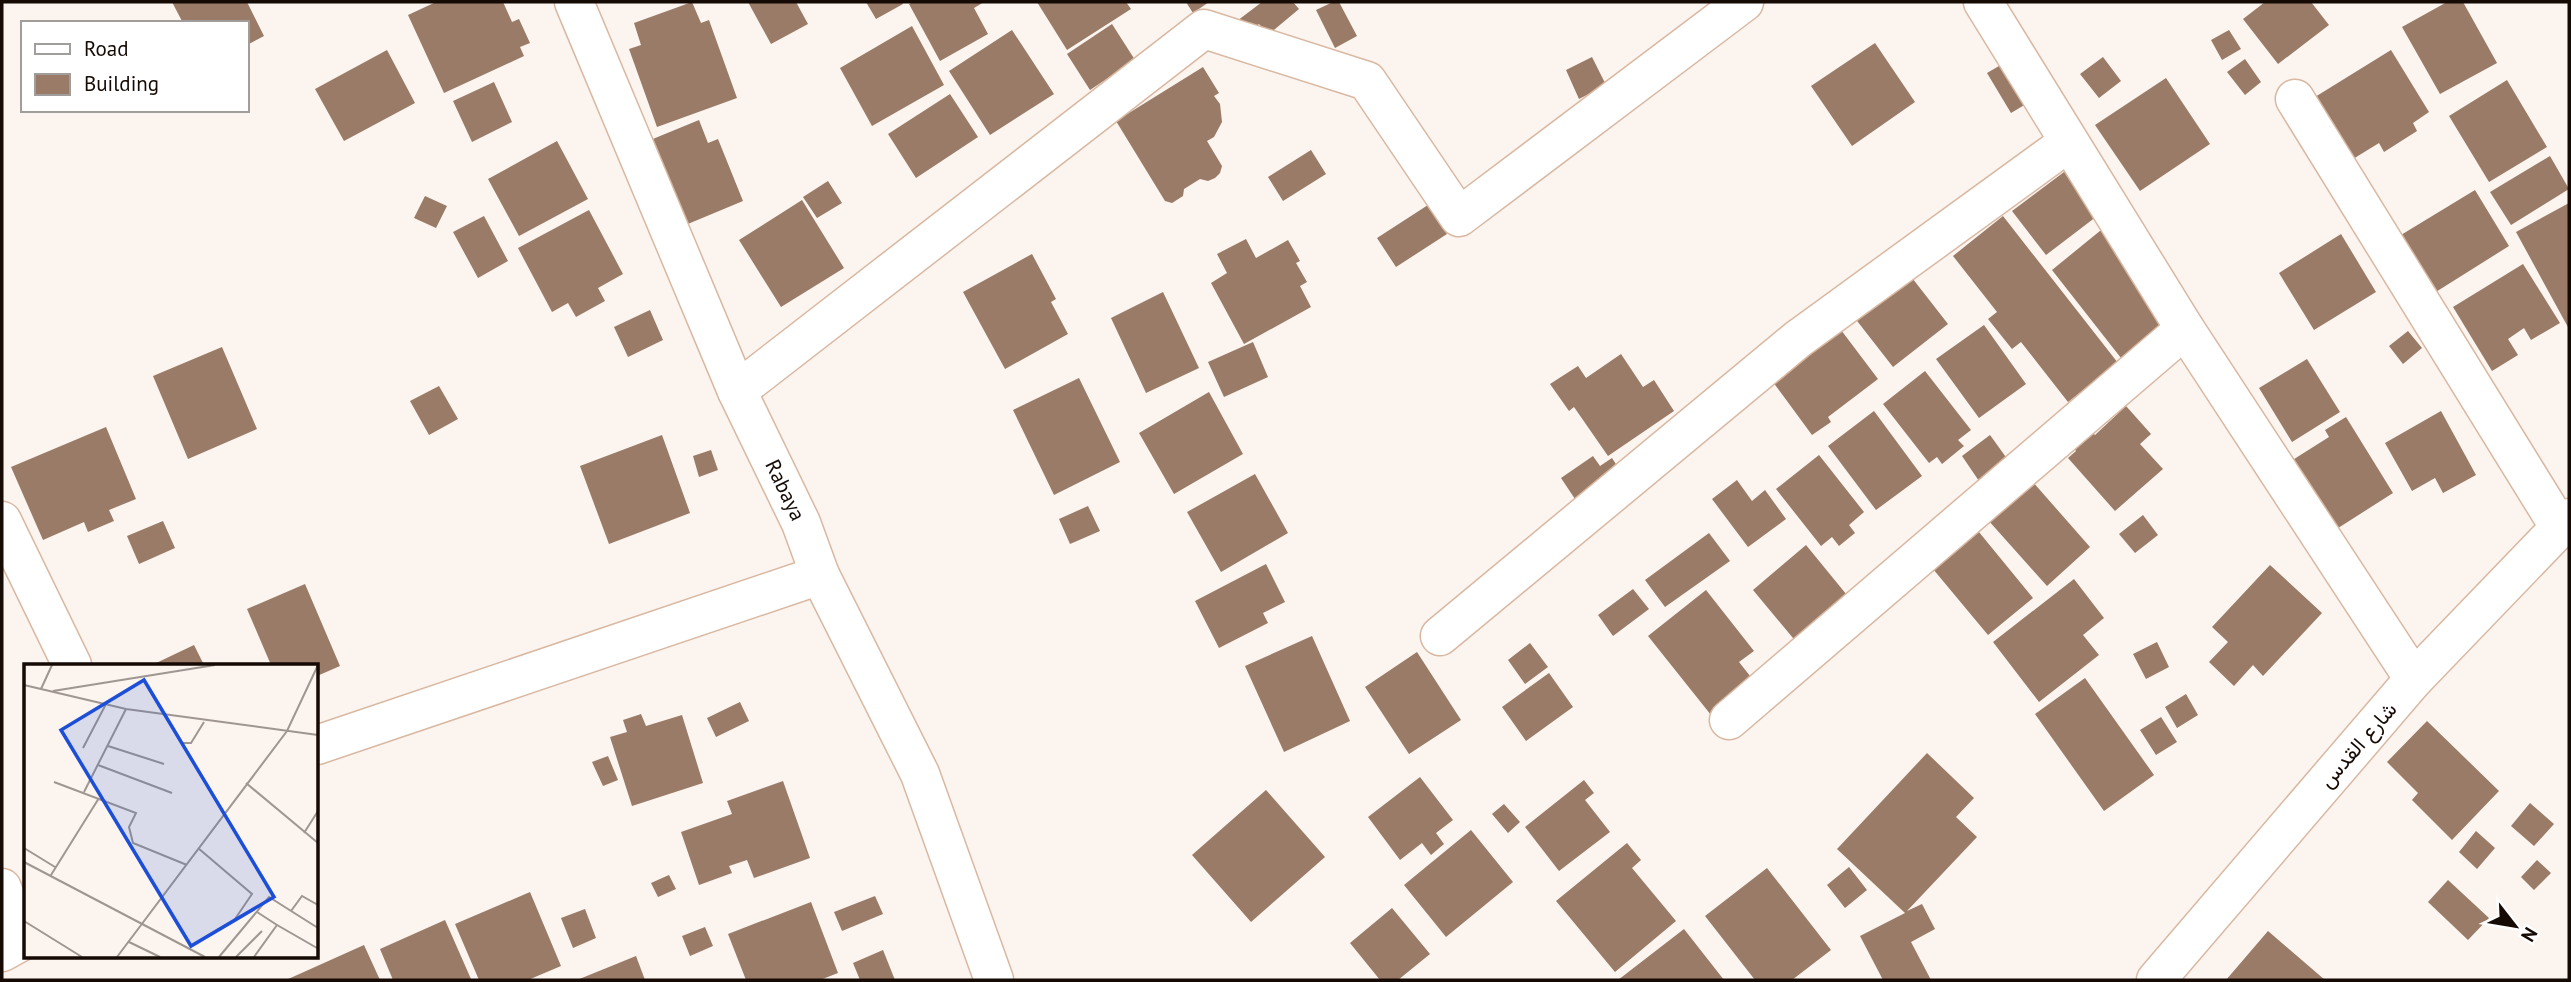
<svg xmlns="http://www.w3.org/2000/svg" width="2571" height="982" font-family="'PT Sans',Vazirmatn,sans-serif">
<style>
.building{fill:#997b67}
.lines{fill:none;stroke-linecap:round;stroke-linejoin:round}
.minor-casing{stroke:#d9b8a2;stroke-width:41}
.major-casing{stroke:#d9b8a2;stroke-width:41}
.minor{stroke:#fff;stroke-width:38}
.major{stroke:#fff;stroke-width:38}
.labels{text-anchor:middle;stroke-width:6;stroke-linejoin:round;paint-order:stroke}
.street-label{font-size:21px;fill:#150a04;stroke:#fff}
.inset-road{fill:none;stroke:#9f9691;stroke-width:2}
.view{fill:#1d4ed8;fill-opacity:0.15;stroke:#1d4ed8;stroke-width:3.5}
.inset-edge{fill:none;stroke:#150a04;stroke-width:3.5}
</style>
<rect width="100%" height="100%" fill="#fbf4ef"/>
<path class="building" d="M172 2H247L264 36 247 45V23H183Z
M436 2H503L512 22 519 19 530 43 520 47 524 56 444 93 408 15Z
M692 2 701 23 709 20 737 98 657 127 629 49 641 45 634 23Z
M748 2H796L808 24 771 44Z
M866 2H902L903 4 876 19Z
M913 2H984L974 8 988 34 940 61 909 4Z
M1037 2H1126L1131 9 1067 50Z
M1186 2H1209L1193 13Z
M1262 2H1293L1299 9 1268 35 1259 24 1248 33 1237 21Z
M1333 2H1339L1357 36 1335 48 1316 10Z
M2265 2H2311L2329 25 2278 64 2243 19Z
M2447 2H2463L2497 63 2440 94 2402 27Z
M1112 24 1135 60 1090 90 1067 54Z
M912 26 944 85 872 126 840 68Z
M1012 30 1054 94 990 135 949 71Z
M2229 30 2241 49 2222 60 2211 40Z
M1875 43 1915 102 1852 146 1811 86Z
M387 50 415 103 344 141 315 89Z
M2391 50 2429 112 2413 123 2417 131 2384 152 2379 143 2353 159 2315 97Z
M1592 57 1606 85 1579 99 1566 70Z
M2103 57 2121 81 2099 98 2080 74Z
M2011 59 2031 101 2011 113 1987 73Z
M2245 59 2261 82 2245 95 2227 72Z
M1203 67 1219 93 1214 96 1220 104 1222 122 1214 137 1207 141 1222 166 1220 173 1215 178 1208 181 1200 179 1184 189 1183 196 1172 203 1165 201 1116 121Z
M2166 78 2210 144 2140 191 2095 125Z
M2507 80 2547 147 2489 182 2449 116Z
M494 82 512 122 472 142 453 101Z
M950 94 978 137 916 178 888 134Z
M699 120 708 143 718 139 743 201 683 226 648 141Z
M557 141 588 199 519 236 488 179Z
M1311 150 1326 174 1283 201 1268 177Z
M2550 156 2569 189 2511 225 2490 192Z
M2072 166 2105 210 2046 255 2012 211Z
M828 181 842 203 817 218 803 197Z
M2475 190 2509 246 2431 295 2396 238Z
M425 196 447 206 436 228 414 218Z
M802 200 844 268 781 307 739 240Z
M2569 203V329L2516 232Z
M1428 205 1447 234 1396 267 1377 238Z
M589 210 623 274 598 288 605 301 576 317 568 303 552 312 518 248Z
M484 216 508 261 478 278 453 232Z
M2003 216 2118 363 2068 402 2021 342 2012 349 1988 319 1997 312 1953 256Z
M2106 226 2176 314 2121 358 2052 270Z
M2341 234 2376 292 2314 330 2279 273Z
M1246 239 1256 258 1288 240 1300 261 1296 263 1307 282 1300 286 1311 307 1244 344 1211 283 1227 273 1217 254Z
M1032 254 1056 299 1051 302 1068 334 1005 369 963 292Z
M2523 264 2560 323 2531 340 2524 328 2508 339 2518 355 2492 371 2453 307Z
M1902 265 1948 324 1893 367 1847 308Z
M1163 292 1199 368 1146 393 1111 318Z
M650 310 663 340 628 357 614 327Z
M1984 325 2026 384 1979 418 1936 359Z
M1838 326 1878 379 1828 417 1831 422 1812 435 1770 378Z
M2408 331 2422 348 2403 364 2389 346Z
M1253 342 1268 377 1224 397 1208 362Z
M222 347 257 429 188 459 153 376Z
M1621 354 1643 387 1654 380 1674 411 1608 456 1574 407 1569 411 1550 384 1578 366 1586 378Z
M2307 359 2340 412 2292 442 2259 388Z
M1925 371 1971 430 1958 440 1964 446 1942 464 1937 457 1929 463 1883 404Z
M1079 378 1120 462 1054 495 1013 410Z
M439 386 458 419 429 435 410 401Z
M1209 392 1243 454 1174 494 1139 433Z
M2126 406 2151 434 2140 444 2163 469 2115 511 2068 458 2076 451 2072 446 2090 430 2095 435Z
M1874 411 1922 476 1876 510 1828 446Z
M2441 411 2476 475 2443 493 2435 478 2412 491 2385 443Z
M2346 417 2393 493 2335 530 2291 461 2329 437 2325 430Z
M106 427 136 499 109 510 114 521 88 532 84 522 43 540 11 467Z
M662 435 690 513 609 544 580 466Z
M1990 435 2008 460 1979 481 1962 456Z
M711 450 718 470 699 477 693 456Z
M1819 455 1864 512 1849 525 1855 533 1839 546 1832 537 1821 546 1776 489Z
M1593 456 1600 466 1612 458 1621 472 1577 502 1561 478Z
M1255 474 1288 533 1221 572 1187 512Z
M1737 480 1752 501 1765 490 1786 519 1748 547 1712 499Z
M2032 481 2090 547 2047 586 1988 520Z
M1088 506 1100 531 1070 544 1059 519Z
M2143 515 2158 535 2135 553 2119 534Z
M163 521 175 548 139 564 127 536Z
M1974 526 2033 598 1988 635 1928 563Z
M1709 533 1730 561 1665 607 1645 580Z
M1806 545 1851 600 1798 644 1753 590Z
M1266 564 1285 602 1263 613 1268 623 1219 648 1195 601Z
M2270 565 2322 613 2263 676 2253 665 2234 686 2209 662 2228 642 2212 627Z
M2074 579 2104 618 2083 635 2099 655 2039 702 1993 642Z
M305 584 340 666 317 676V665H271L247 609Z
M1633 589 1649 609 1613 636 1598 615Z
M1706 590 1754 651 1739 662 1754 681 1711 715 1648 636Z
M1312 636 1350 721 1284 752 1245 666Z
M2157 642 2169 667 2146 679 2133 654Z
M1530 643 1548 667 1525 684 1508 660Z
M194 645 204 665H152Z
M1417 652 1461 720 1409 754 1365 687Z
M1549 673 1573 707 1526 741 1502 707Z
M2085 678 2154 775 2104 811 2035 714Z
M2186 694 2198 715 2177 728 2165 707Z
M740 702 749 721 716 737 707 718Z
M641 714 646 726 682 715 703 783 632 806 610 737 627 732 623 720Z
M2161 717 2177 742 2156 755 2140 730Z
M2427 721 2499 791 2452 840 2412 800 2418 793 2387 762Z
M1927 753 1974 798 1956 817 1977 837 1907 911 1922 904 1935 929 1911 942 1931 980H1883L1860 936 1905 913 1837 849Z
M608 756 618 780 603 786 592 762Z
M1420 777 1453 820 1436 833 1444 844 1431 855 1422 843 1400 860 1368 817Z
M1584 780 1594 793 1585 800 1610 832 1559 871 1525 827Z
M783 781 810 858 754 878 747 860 729 866 732 873 699 885 681 832 732 814 727 801Z
M1266 790 1325 857 1251 922 1192 855Z
M2530 803 2554 824 2534 846 2511 826Z
M1504 804 1520 822 1508 833 1492 814Z
M1471 830 1513 882 1446 937 1404 885Z
M2476 831 2495 848 2477 869 2459 852Z
M1627 843 1641 860 1632 868 1676 921 1615 972 1556 901Z
M2537 860 2551 873 2534 890 2521 877Z
M1849 867 1867 890 1845 908 1827 885Z
M1767 868 1831 950 1792 980H1755L1705 916Z
M669 875 676 889 658 897 651 883Z
M2448 880 2489 918 2468 940 2428 902Z
M530 892 561 966 528 980H479L455 924Z
M875 896 883 914 842 931 834 912Z
M811 902 838 973 820 980H746L728 934Z
M1392 908 1430 954 1398 980H1380L1350 943Z
M585 909 596 938 573 948 561 918Z
M445 920 471 979 393 980 380 949Z
M705 927 713 946 690 956 682 936Z
M1684 929 1724 980H1618Z
M2268 931 2325 980H2226Z
M364 945 380 980H286Z
M883 950 895 980H860L853 963Z
M636 956 645 980H577Z"/>
<g class="lines">
<g class="minor-casing">
<g id="minor">
<path id="s1" d="M574 2 737 391 801 523 820 575 920 774 994 980"/>
<path d="M1983 2 2185 329 2414 679"/>
<path d="M2295 99 2560 528"/>
<path d="M737 391 1204 29 1367 81 1459 217 1744 2"/>
<path d="M2 521 72 665"/>
<path d="M1440 636 1798 339 2069 142"/>
<path d="M1729 720 2185 329"/>
<path d="M317 745 820 575"/>
<path d="M2 888 22 941 2 952"/>
</g>
</g>
<g class="major-casing">
<path id="major" d="M2156 980 2414 679 2569 518"/>
</g>
<use href="#minor" class="minor"/>
<use href="#major" class="major"/>
</g>
<g class="labels">
<g class="street-label">
<text dy="7" stroke="none"><textPath href="#s1" startOffset="532">Rabaya</textPath></text>
<text transform="translate(2358 745) rotate(-49)" y="7">شارع القدس</text>
</g>
</g>
<g transform="translate(24 664)">
<rect width="294" height="294" fill="#fbf4ef"/>
<path class="inset-road" d="M0 21 102 45 294 71M17 25 28 1M29 27 191 1M159 79H167L180 58M84 82 140 100M59 84 82 40M74 101 148 129M30 118 112 149 105 163 109 179 163 201M222 119 294 179M60 128 102 45M280 169 294 147M0 184 31 203M174 184 228 230 209 258M0 198 181 293M27 211 75 134M267 247 278 232 294 241M233 248 253 261M0 257 58 293M105 278 136 293M93 293 263 67 294 1M195 293 245 233 294 264M212 293 238 267M230 293 253 261 293 284"/>
<path class="view" d="M120 16 250 233 167 282 37 66Z"/>
<rect width="294" height="294" class="inset-edge"/>
</g>
<rect width="2571" height="982" fill="none" stroke="#150a04" stroke-width="7"/>
<rect x="21" y="21" width="228" height="91" fill="#ffffff" stroke="#a19d9b" stroke-width="2"/>
<rect x="35" y="44" width="35" height="10" fill="#ffffff" stroke="#a19d9b" stroke-width="2"/>
<text x="84" y="56" font-size="21" fill="#150a04">Road</text>
<rect x="35" y="74" width="35" height="21" fill="#997b67" stroke="#a19d9b" stroke-width="2"/>
<text x="84" y="91" font-size="21" fill="#150a04">Building</text>
<g transform="translate(2515 926) rotate(121)" stroke="#ffffff" stroke-width="5" paint-order="stroke">
<path d="M0-5L12 26L0 18L-12 26Z" fill="#150a04"/>
<text y="-10" font-size="19" font-weight="bold" text-anchor="middle" fill="#150a04">N</text>
</g>
</svg>
